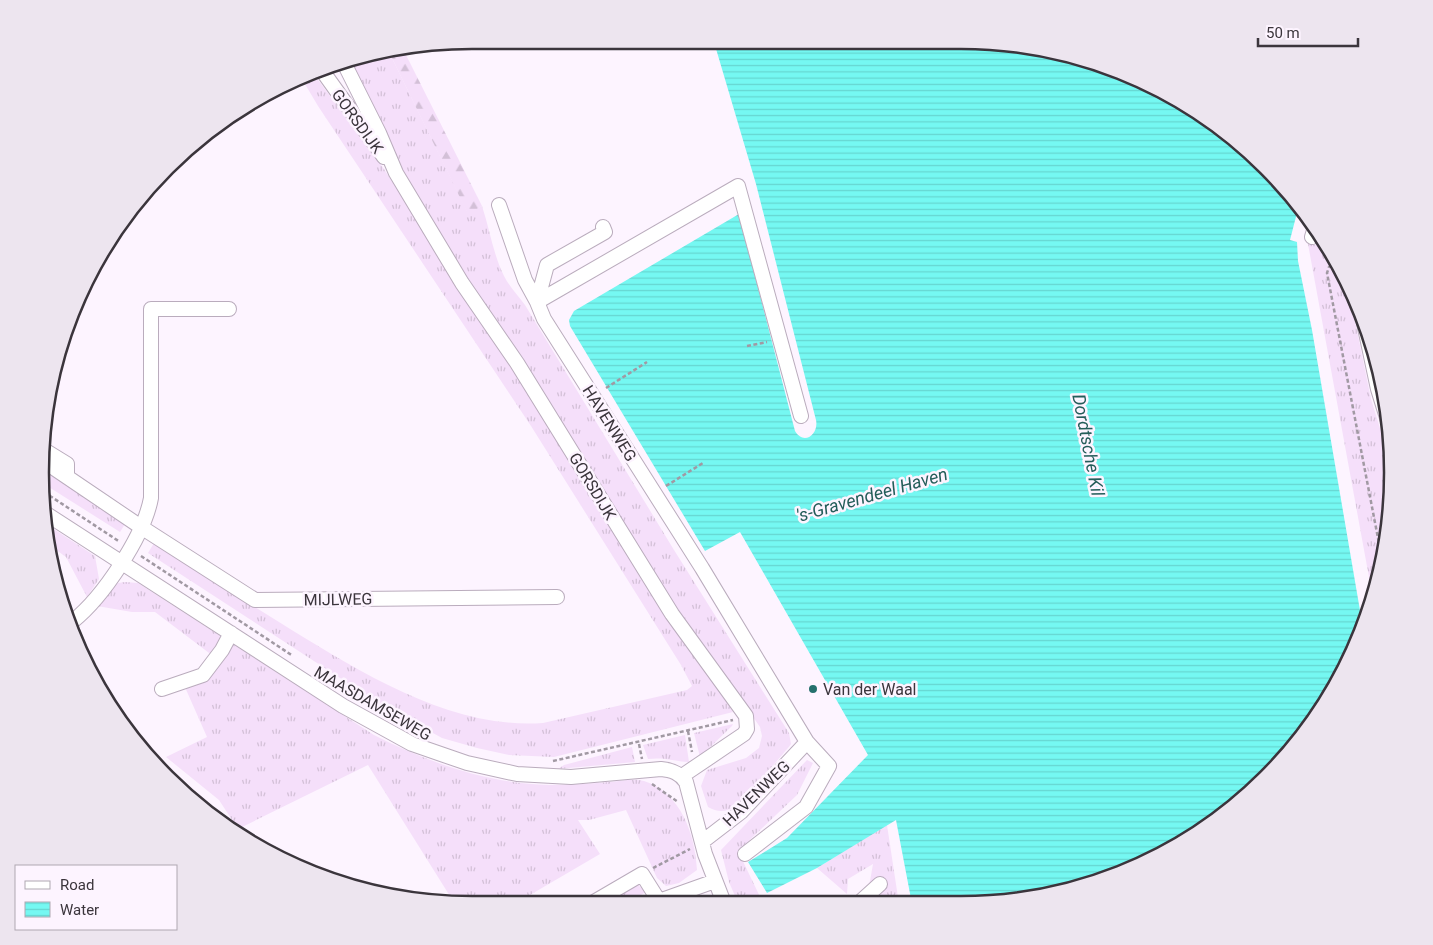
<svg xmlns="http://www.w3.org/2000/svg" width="1433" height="945" font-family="Roboto,sans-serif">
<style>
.grass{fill:url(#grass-tufts)}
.forest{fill:url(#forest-firs)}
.water{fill:url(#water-rules)}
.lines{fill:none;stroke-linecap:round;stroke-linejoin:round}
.minor-casing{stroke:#baacbd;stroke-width:16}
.path{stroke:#a199a3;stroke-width:2.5;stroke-dasharray:4 2.5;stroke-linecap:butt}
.minor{stroke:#fff;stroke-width:14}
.poi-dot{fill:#25706d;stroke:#fdf4ff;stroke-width:2}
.labels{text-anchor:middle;stroke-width:5;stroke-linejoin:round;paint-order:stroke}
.street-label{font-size:16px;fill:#3b353c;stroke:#fdf4ff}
.poi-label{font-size:16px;fill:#3b353c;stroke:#fdf4ff;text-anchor:start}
.water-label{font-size:18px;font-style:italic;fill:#245d5a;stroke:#fdf4ff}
.rim{fill:none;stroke:#3b353c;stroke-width:2.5}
</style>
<defs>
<pattern id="grass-tufts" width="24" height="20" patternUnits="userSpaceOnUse" patternTransform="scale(1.25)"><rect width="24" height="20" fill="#f5dffa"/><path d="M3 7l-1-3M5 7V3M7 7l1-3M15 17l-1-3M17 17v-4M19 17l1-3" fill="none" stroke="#d3c0d7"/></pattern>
<pattern id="forest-firs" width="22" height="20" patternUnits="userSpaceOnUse" patternTransform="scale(1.25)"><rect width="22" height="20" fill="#f5dffa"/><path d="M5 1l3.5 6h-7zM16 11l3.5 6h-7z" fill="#d3c0d7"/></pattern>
<pattern id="water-rules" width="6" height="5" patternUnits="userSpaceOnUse" patternTransform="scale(1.25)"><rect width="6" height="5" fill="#75f8f2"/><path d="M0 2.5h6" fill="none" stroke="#66d5d0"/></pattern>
</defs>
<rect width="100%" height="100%" fill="#fdf4ff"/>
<path class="grass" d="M390 54 468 213 482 206C490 230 493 254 504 276 509 286 518 296 525 305L674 550 789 733 791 744C787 750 738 806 734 808 724 812 717 812 708 807L701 786 707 770 746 758 759 748 762 736 760 727 650 569 405 186 347 61Z
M313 73 384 169 733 712 554 757 509 755 477 748 442 738 380 704 148 553 154 543C195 570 237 596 279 622 355 669 449 730 543 723L687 690 692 686 681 665 531 426 318 106 302 79Z
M1308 244 1327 247 1346 277 1371 399 1391 464 1389 529 1373 599Z
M43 470 125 524 120 532 44 484Z
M46 524 95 556 99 579 87 597 66 557 48 544Z
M125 582 138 583 374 735C427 762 489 784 549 785 569 785 589 784 609 782 620 781 634 778 644 781 681 793 695 834 697 870L679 883 666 886 657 878 626 810 589 820H578L600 854 518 902 453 901 368 765 238 829 219 800 166 757 207 737 184 685 217 659 155 612H132L97 606 118 583Z
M733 724 732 726 700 757 694 733Z
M685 735 689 762C672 761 665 757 648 759L643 745Z
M632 747 635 762 558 769 564 765Z
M807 760 813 763 797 795 738 851 763 903H738L729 882 721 850Z
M887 825 899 904 861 903 870 881 873 864 848 879 847 894 817 868Z
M637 884 646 892 628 902H598Z"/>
<path class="forest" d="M404 51 482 206 468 214 390 54Z"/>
<path class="water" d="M714 42 1017 44 1152 84 1246 148 1299 205 1290 240 1297 242 1298 261 1312 330 1363 628 1335 689 1285 758 1224 816 1152 861 1072 890 989 904H912L896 820 817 868 767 893 748 862 787 838 868 755 740 532 705 551 570 326 569 320 574 311 739 214 795 431C804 446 819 434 816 420L756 184Z"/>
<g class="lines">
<g class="minor-casing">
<path id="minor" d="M343 61 379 133 396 173 462 283 517 363 672 614 746 716 747 729 744 734 682 776
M321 69 384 157
M499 205 525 280 537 302
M1312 237 1315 227
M537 302 547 265 605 232 603 227
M1364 323 1378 389 1388 421
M41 448 67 464V477
M42 460 141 527 255 600 557 597
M45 513 343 706 412 744 467 763 517 774 571 777 661 769C672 770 680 773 686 782L705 854 724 903
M73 621C103 597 144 536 151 498V309H229
M162 689 203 675 222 650 231 633
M702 842 741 812 807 742 702 568 544 319 537 302 738 186 801 416
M745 854 806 807 829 766 807 742
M594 902 642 874 659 901
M656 902 715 881
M859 903 880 884"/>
</g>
<path class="path" d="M1338 264 1329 267 1327 273 1382 559
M747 346 767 342
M606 388 647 362
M666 486 703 463
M44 492 120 542
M141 556 293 656
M688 731 692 752
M639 744 642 759
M553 761 733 720
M652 784 678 802
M653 868 690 849"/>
<use href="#minor" class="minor"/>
</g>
<circle class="poi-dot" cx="813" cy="689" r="5"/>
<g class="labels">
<g class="street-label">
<text transform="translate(358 121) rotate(54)" y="6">GORSDIJK</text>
<text transform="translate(610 423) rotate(58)" y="6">HAVENWEG</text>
<text transform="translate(593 486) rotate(59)" y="6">GORSDIJK</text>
<text transform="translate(338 599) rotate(-1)" y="6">MIJLWEG</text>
<text transform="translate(373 703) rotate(30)" y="6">MAASDAMSEWEG</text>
<text transform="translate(756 793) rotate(-44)" y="6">HAVENWEG</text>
</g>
<g class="poi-label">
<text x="823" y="695">Van der Waal</text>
</g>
<g class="water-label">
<text transform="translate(1088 445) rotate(79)" y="6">Dordtsche Kil</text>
<text transform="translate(872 495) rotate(-16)" y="6">'s-Gravendeel Haven</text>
</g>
</g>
<path d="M0 0H1433V945H0ZM472 49H961A423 423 0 0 1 1384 472V473A423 423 0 0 1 961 896H472A423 423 0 0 1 49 473V472A423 423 0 0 1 472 49Z" fill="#ede5ef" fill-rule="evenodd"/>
<path class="rim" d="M472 49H961A423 423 0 0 1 1384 472V473A423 423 0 0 1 961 896H472A423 423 0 0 1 49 473V472A423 423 0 0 1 472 49Z"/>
<rect x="15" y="865" width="162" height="65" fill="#fdf4ff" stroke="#afa8b1"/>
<rect x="25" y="881" width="25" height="8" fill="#ffffff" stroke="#afa8b1"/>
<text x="60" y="890" font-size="15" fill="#3b353c">Road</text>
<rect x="25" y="902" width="25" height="15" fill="url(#water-rules)" stroke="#afa8b1"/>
<text x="60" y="915" font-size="15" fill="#3b353c">Water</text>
<path d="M1258 38v8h100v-8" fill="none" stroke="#3b353c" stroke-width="2.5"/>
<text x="1266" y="38" font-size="15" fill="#3b353c" stroke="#fdf4ff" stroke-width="4" paint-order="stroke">50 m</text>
</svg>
